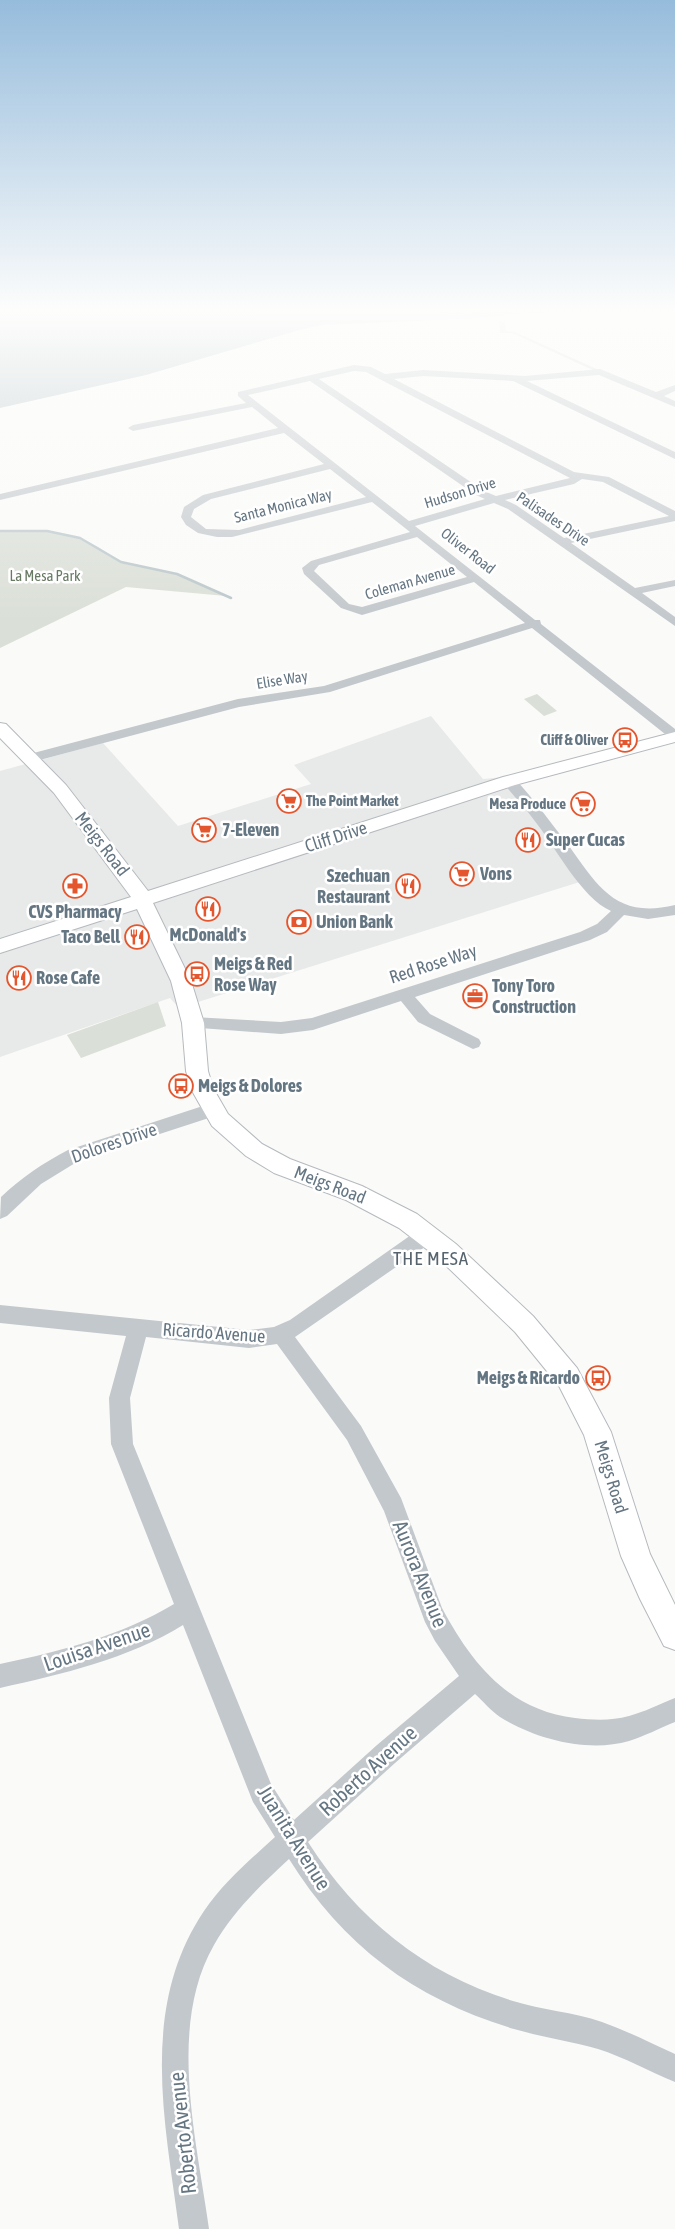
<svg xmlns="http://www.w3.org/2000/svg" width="675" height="2229" font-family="'Asap Condensed',sans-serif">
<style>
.built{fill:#e8e9e9}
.green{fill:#dadfd7}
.water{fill:#bbc7cb}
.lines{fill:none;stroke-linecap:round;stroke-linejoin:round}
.stream{stroke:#bbc7cb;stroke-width:2.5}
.major-casing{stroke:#b5babe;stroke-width:2}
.minor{fill:#c3c8cc;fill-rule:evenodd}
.major{fill:#fff;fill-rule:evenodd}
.labels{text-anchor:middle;stroke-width:5;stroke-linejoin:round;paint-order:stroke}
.far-street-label{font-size:15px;fill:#657683;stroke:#fff}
.far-park-label{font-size:15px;fill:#687a64;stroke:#fff}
.far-poi-label{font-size:15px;font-weight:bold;fill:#657683;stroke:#fff;text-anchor:end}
.poi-label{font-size:18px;font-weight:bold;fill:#657683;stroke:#fff;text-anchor:start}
.street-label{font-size:18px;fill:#657683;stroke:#fff}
.neighbourhood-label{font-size:19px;letter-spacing:1px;fill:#57646e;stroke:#fff}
.near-street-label{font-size:21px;fill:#657683;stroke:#fff}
</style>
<rect width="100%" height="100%" fill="#fafaf8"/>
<path class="built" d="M431 716 483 779 504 777 586 880 179 1008 170 998 0 1057V771L103 743 178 826 311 784 294 765Z"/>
<path class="green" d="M499 321 505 322 506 331 515 332 601 371H595L512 333H500Z
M0 531H47L80 538 98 547 121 562 177 574 226 596 126 587 0 648Z
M537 694 557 711 544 716 524 699Z
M158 1002 166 1026 81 1058 67 1035Z"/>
<path class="water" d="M0 310H575L458 319 322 325 303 329 146 375 0 408Z"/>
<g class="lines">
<path class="stream" d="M0 531H47L80 538 121 562 177 574 231 598"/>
<g class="major-casing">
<path id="major" d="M0 723 6 724 66 785 148 891 503 777 675 732V742L515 785 153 903 191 981 204 1023 208 1071 213 1088 228 1114 262 1144 290 1159 362 1186 417 1214 456 1244 533 1316 577 1368 611 1432 650 1554 675 1605V1650L664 1646 640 1599 621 1556 584 1435 559 1386 515 1332 438 1258 399 1228 346 1200 274 1173 246 1156 212 1126 191 1089 186 1071 182 1023 171 981 137 909 0 953V939L131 897 54 793 0 738Z"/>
</g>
<path class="minor" d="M354 365 371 367 385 374 423 370 525 376 600 369 656 392 675 385V391L664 396 675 401V407L599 375 527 381 675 452V459L513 381 423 376 394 379 574 472 609 477 675 511V521L571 543 635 588 675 580V586L642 593 675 617V626L508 509 494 503 415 526 535 620H540L541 624 675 729V739L670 738 532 628 330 692 239 707 36 761H26L24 758 26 755 238 699 324 686 525 623 474 582 362 615 341 608 304 574 302 568 311 561 410 532 372 502 232 537H217L198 533 186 525 181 517 184 507 203 495 324 464 284 433 0 500V494L278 428 252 407 133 431 128 428 133 425 246 403 238 396V392ZM354 371 366 372 570 478 496 496 484 491 319 379ZM310 381 476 495 485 499 409 521 248 395ZM330 469 366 497 239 530 206 529 191 517 194 509 211 499ZM582 479 603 482 669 516 564 538 516 505 505 500 574 484ZM417 537 467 577 362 607 349 604 314 571 319 565Z
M509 777 514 778C534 799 551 823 569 846 599 888 617 919 675 905V915L648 919 624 915 607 932 590 940 415 997 430 1014 479 1039 481 1043 479 1047 473 1049 418 1022 401 1001 313 1030 281 1034 187 1027 185 1023 187 1019 193 1017 281 1022 312 1018 580 932 597 924 611 911C581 898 555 846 534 820 524 806 512 795 502 781Z
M212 1103 218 1105 221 1110 218 1115 80 1160 41 1184 7 1216 0 1219 1 1197C21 1178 43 1163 68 1150Z
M428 1226 435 1228 437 1234 435 1240 295 1337 361 1426 401 1498 442 1608C472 1664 509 1710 575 1718 593 1720 611 1721 629 1716 644 1712 660 1704 675 1698V1722C660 1728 645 1736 629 1741 588 1753 535 1739 500 1717 491 1711 483 1701 475 1694L395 1763 308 1842C357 1919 425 1974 513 2001 542 2010 573 2012 602 2022 627 2031 651 2043 675 2054V2082C650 2072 624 2057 598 2049 570 2041 541 2037 514 2029 415 1999 344 1947 289 1859 261 1885 233 1911 214 1945 167 2027 197 2141 209 2229H179C165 2122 139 2008 204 1911 223 1883 250 1860 275 1837L253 1802 183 1625C128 1659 62 1674 0 1688V1664C61 1651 121 1636 174 1604L111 1444 109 1398 126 1336 0 1323V1305L249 1330 274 1327 290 1320 421 1228ZM146 1337 249 1348 277 1344 347 1440 384 1511 425 1622 435 1641 459 1676 377 1745 294 1820 271 1784 133 1444 130 1398Z"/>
<use href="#major" class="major"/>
</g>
<linearGradient id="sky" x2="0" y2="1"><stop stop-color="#96bcdc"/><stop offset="0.5" stop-color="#fdfdfc"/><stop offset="1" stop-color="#fdfdfc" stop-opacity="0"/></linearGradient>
<rect width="675" height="622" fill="url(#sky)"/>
<defs>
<g id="bus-ring" transform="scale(1.25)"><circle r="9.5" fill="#fff" stroke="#e4572e" stroke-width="1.5"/><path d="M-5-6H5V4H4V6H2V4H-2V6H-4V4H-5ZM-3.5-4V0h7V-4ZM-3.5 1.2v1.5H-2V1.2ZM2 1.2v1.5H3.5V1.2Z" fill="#e4572e"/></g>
<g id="supermarket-ring" transform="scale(1.25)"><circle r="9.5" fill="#fff" stroke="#e4572e" stroke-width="1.5"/><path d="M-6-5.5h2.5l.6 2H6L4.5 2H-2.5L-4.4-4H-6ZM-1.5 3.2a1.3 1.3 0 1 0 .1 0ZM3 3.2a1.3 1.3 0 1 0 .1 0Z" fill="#e4572e"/></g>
<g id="restaurant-ring" transform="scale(1.25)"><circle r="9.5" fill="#fff" stroke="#e4572e" stroke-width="1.5"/><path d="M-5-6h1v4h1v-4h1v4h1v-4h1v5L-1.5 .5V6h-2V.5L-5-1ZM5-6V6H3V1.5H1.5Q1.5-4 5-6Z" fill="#e4572e"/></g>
<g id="pharmacy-ring" transform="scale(1.25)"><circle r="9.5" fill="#fff" stroke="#e4572e" stroke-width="1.5"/><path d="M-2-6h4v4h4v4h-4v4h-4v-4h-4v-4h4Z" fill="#e4572e"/></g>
<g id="bank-ring" transform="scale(1.25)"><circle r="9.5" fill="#fff" stroke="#e4572e" stroke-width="1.5"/><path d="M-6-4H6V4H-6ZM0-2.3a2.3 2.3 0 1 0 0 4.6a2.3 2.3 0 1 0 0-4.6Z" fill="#e4572e"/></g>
<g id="office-ring" transform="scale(1.25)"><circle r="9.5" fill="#fff" stroke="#e4572e" stroke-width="1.5"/><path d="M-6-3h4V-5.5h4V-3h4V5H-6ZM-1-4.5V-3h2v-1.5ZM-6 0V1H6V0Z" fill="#e4572e"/></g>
</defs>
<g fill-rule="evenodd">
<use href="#bus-ring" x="625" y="740"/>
<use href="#supermarket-ring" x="289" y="801"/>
<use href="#supermarket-ring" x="583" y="804"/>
<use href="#supermarket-ring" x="204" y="830"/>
<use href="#restaurant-ring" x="528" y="840"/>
<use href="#supermarket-ring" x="462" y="874"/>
<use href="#pharmacy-ring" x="75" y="886"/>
<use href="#restaurant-ring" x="408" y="886"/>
<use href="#restaurant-ring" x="208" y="909"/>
<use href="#bank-ring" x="299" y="922"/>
<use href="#restaurant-ring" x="137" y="937"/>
<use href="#bus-ring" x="197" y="974"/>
<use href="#restaurant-ring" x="19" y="978"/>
<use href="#office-ring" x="475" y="996"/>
<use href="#bus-ring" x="181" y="1086"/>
<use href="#bus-ring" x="598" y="1378"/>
</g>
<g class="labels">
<g class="far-street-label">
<text transform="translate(460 493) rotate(-17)" y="5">Hudson Drive</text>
<text transform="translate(283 506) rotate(-14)" y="5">Santa Monica Way</text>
<text transform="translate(553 519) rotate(34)" y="5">Palisades Drive</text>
<text transform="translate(468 551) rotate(38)" y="5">Oliver Road</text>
<text transform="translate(410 582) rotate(-16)" y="5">Coleman Avenue</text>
<text transform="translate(282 680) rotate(-9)" y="5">Elise Way</text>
</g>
<g class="far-park-label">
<text x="45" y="581">La Mesa Park</text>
</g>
<g class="far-poi-label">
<text x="608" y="745">Cliff &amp; Oliver</text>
<text x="306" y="806" text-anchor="start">The Point Market</text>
<text x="566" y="809">Mesa Produce</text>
</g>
<g class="poi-label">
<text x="222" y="836">7-Eleven</text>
<text x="546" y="846">Super Cucas</text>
<text x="480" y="880">Vons</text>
<text x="390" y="882" text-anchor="end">Szechuan<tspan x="390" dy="21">Restaurant</tspan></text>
<text x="75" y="918" text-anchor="middle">CVS Pharmacy</text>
<text x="316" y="928">Union Bank</text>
<text x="208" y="941" text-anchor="middle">McDonald's</text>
<text x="120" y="943" text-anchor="end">Taco Bell</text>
<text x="214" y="970">Meigs &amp; Red<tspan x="214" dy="21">Rose Way</tspan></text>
<text x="36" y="984">Rose Cafe</text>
<text x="492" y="992">Tony Toro<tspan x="492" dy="21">Construction</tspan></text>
<text x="198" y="1092">Meigs &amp; Dolores</text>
<text x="580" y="1384" text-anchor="end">Meigs &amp; Ricardo</text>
</g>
<g class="street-label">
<text transform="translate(336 837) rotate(-18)" y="6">Cliff Drive</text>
<text transform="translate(102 844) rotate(52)" y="6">Meigs Road</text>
<text transform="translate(433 964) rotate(-18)" y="6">Red Rose Way</text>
<text transform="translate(114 1143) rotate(-19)" y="6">Dolores Drive</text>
<text transform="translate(330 1185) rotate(21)" y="6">Meigs Road</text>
<text transform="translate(214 1333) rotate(4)" y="6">Ricardo Avenue</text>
<text transform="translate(611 1477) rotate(73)" y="6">Meigs Road</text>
</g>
<g class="neighbourhood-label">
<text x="431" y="1265">THE MESA</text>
</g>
<g class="near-street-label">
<text transform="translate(420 1574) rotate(68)" y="7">Aurora Avenue</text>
<text transform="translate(97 1647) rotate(-19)" y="7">Louisa Avenue</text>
<text transform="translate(368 1771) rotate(-42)" y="7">Roberto Avenue</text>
<text transform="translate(294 1838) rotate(58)" y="7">Juanita Avenue</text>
<text transform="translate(183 2133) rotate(-96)" y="7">Roberto Avenue</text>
</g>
</g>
</svg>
